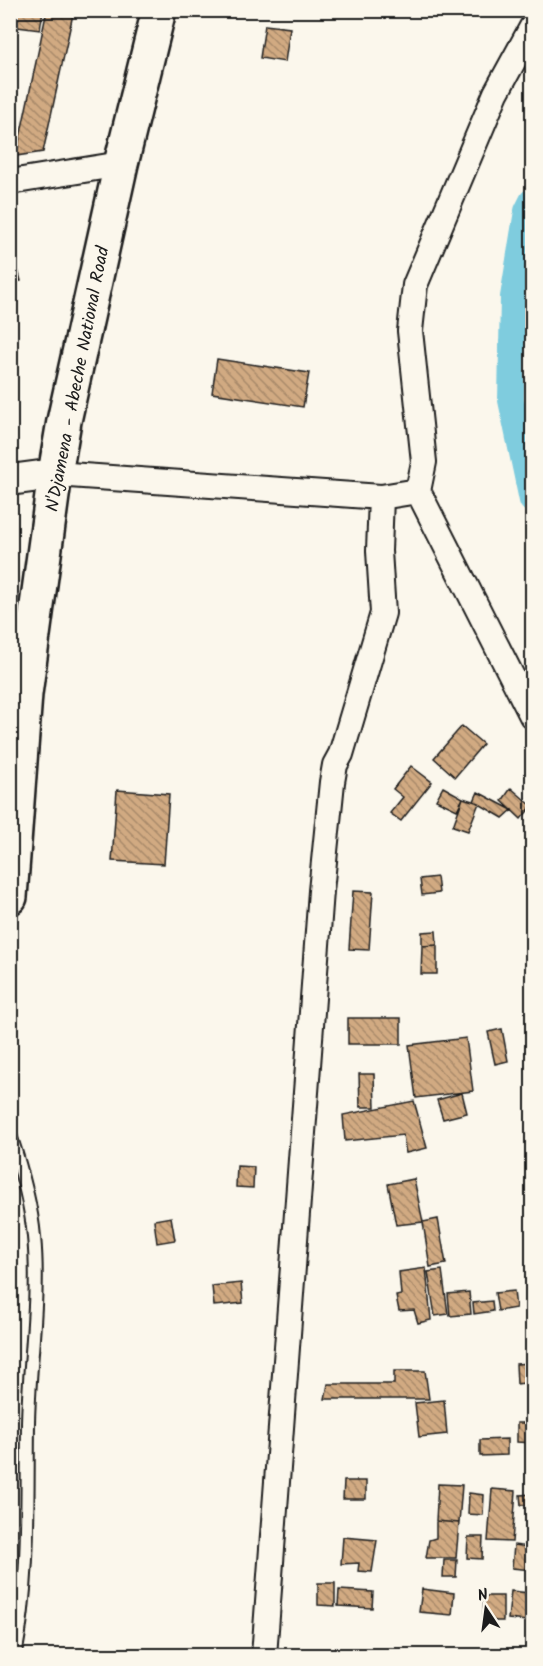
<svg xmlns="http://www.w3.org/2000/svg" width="543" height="1666" font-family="Kalam,sans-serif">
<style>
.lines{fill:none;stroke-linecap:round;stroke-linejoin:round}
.canal{stroke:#7fccde;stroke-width:26}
.building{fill:url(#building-back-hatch);stroke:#1c1c1c;stroke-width:1.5}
.service-casing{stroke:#1c1c1c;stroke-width:16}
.minor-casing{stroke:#1c1c1c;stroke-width:28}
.tertiary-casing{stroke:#1c1c1c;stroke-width:34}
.trunk-casing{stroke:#1c1c1c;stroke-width:38}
.service{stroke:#fbf7ec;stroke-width:12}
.minor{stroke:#fbf7ec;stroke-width:24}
.tertiary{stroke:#fbf7ec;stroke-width:30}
.trunk{stroke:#fbf7ec;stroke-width:33}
.labels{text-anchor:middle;stroke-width:4.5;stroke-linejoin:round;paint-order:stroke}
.street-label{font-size:18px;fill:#1c1c1c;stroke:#fbf7ec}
</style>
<defs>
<pattern id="building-back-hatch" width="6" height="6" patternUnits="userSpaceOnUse" patternTransform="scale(1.5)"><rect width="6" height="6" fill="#d1aa82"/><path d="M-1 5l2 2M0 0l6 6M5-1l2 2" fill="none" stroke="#a98a6a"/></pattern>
</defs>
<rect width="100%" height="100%" fill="#fbf7ec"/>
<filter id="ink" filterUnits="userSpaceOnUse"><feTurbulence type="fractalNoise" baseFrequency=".0167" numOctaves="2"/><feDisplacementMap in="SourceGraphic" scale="12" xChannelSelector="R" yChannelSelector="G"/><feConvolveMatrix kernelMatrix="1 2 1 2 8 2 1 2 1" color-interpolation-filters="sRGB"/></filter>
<g filter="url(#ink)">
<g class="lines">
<path class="canal" d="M532 201 527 211 513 297 511 400 532 500"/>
</g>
<path class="building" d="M10 10H43L40 30 10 26Z
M47 10 73 14 43 152 16 156Z
M265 25 290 28 285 62 260 58Z
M10 239 21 281 10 283Z
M217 359 309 373 303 407 212 393Z
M462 726 483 744 455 777 434 758Z
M411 766 432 782 401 821 390 813 403 797 393 789Z
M443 787 463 798 457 810 436 800Z
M511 788 532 806 521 819 502 801Z
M117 790 169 794 164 864 112 861Z
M478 792 512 810 503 818 474 801Z
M463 798 479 803 468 831 453 826Z
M437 877 439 893 422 895 420 879Z
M353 891 373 892 369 950 349 949Z
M436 931 437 945 422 946V932Z
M437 945V974H421L422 946Z
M348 1018H401V1044H348Z
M502 1029 508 1061 495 1064 488 1032Z
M466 1038 473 1091 416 1098 409 1045Z
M359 1074H374L375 1107H360Z
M462 1093 467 1113 443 1119 437 1100Z
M414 1101 427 1148 406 1153 403 1135 345 1141 343 1115Z
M237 1166 254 1167 253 1188 236 1187Z
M414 1179 423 1222 396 1225 388 1184Z
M171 1217 175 1240 157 1243 154 1220Z
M438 1219 446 1264 430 1267 423 1222Z
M426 1268 431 1320 418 1323 414 1310 399 1311 396 1296 401 1295 399 1272Z
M442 1270 448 1314 435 1316 428 1272Z
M241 1283 243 1303 214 1306 212 1286Z
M514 1291 516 1308 498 1311 495 1293Z
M469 1292 471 1314 450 1316 448 1294Z
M492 1301 493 1311 474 1314 473 1303Z
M531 1363 532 1382 517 1384 516 1364Z
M394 1371H425L429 1399H325L328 1384H394Z
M444 1400 447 1434 419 1437 415 1403Z
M517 1423H532V1443L517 1442Z
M507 1439V1455L480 1456V1440Z
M344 1481H366V1499H343Z
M438 1484 462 1485 459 1523 436 1521Z
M492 1489 516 1491 512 1542 488 1541Z
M469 1493 484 1495 483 1515 468 1514Z
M532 1494V1505H521L520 1495Z
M436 1521 459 1523 456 1558H426L429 1540 436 1538Z
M532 1521V1570L512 1568 514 1545 529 1547Z
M343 1537 377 1540 372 1572 358 1571 359 1563 341 1564Z
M468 1537H483L482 1559 467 1558Z
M444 1560H457L456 1577H443Z
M318 1583H335V1606L318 1605Z
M422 1589 454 1593 452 1615 419 1612Z
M339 1590 373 1592 372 1608 338 1606Z
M511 1591 529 1593 527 1621 508 1619Z
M484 1596H503V1621H483Z"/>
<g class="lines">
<g class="service-casing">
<path id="service" d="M10 1135C21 1168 31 1202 34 1237 40 1296 29 1363 28 1423 27 1500 30 1580 15 1656"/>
</g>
<g class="minor-casing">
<path id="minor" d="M532 27 496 93 415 285 410 331 424 462 418 491 532 716
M10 182 121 164
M55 474 381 497 418 491
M264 1656 321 891 332 782 335 765 341 754 383 613 379 551 381 497"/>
</g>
<g class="tertiary-casing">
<path id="tertiary" d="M10 480 55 474"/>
</g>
<g class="trunk-casing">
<path id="trunk" d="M10 897 25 694 55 474 64 421 121 164 159 10"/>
</g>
<use href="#service" class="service"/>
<use href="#minor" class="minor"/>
<use href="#tertiary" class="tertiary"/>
<use href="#trunk" class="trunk"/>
</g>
</g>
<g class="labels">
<g class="street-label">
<text transform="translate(77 379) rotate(-79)" y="6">N'Djamena - Abeche National Road</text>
</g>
</g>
<rect width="543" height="1666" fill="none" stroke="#fbf7ec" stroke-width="36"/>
<rect x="18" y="18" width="507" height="1630" fill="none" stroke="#1c1c1c" stroke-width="2" filter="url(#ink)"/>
<g transform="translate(486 1609) rotate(347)" stroke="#fbf7ec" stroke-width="4.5" paint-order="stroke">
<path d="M0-4.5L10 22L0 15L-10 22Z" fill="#1c1c1c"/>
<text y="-9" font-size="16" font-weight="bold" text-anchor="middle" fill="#1c1c1c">N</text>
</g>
</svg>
